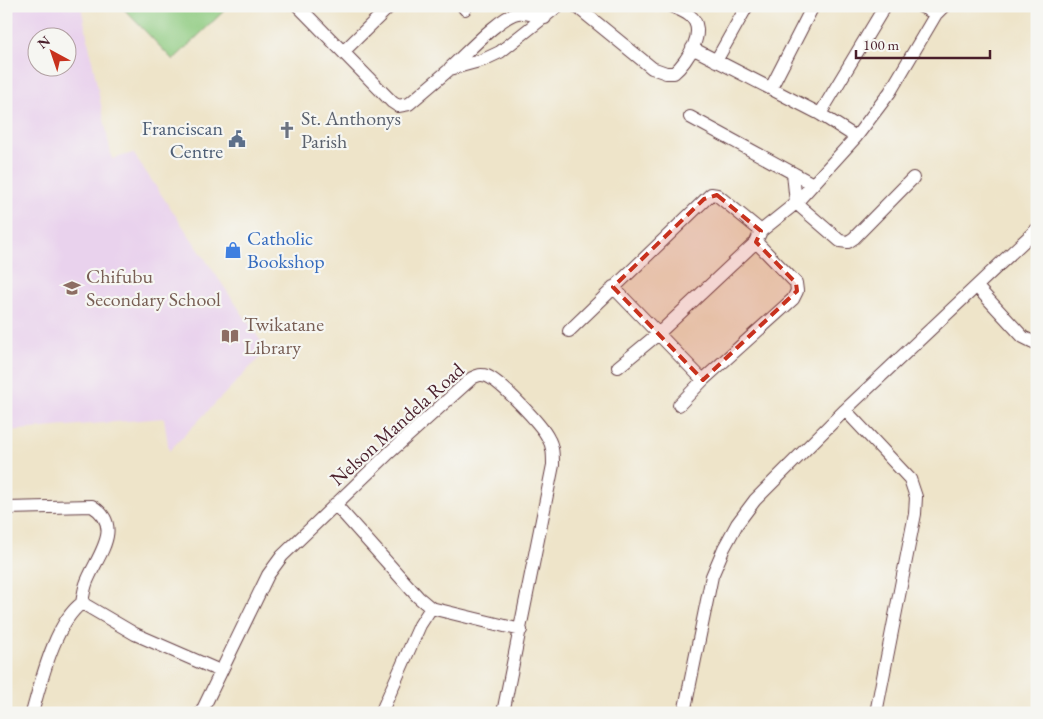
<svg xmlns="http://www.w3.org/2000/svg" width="1043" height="719" font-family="'EB Garamond',serif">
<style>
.built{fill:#e9d2ed;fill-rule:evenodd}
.green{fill:#8ecb80;stroke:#6c7556}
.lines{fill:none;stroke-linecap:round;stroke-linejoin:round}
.minor-casing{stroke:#633d43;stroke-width:14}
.minor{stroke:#fff;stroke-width:12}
.marked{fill:#c8321e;fill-opacity:0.2;stroke:#c8321e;stroke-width:4;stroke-dasharray:10 6;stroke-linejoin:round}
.labels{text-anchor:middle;stroke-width:4.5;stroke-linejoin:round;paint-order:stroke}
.worship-label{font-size:20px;fill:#5b616d;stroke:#f6f6f2;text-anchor:start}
.service-label{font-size:20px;fill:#4e5e75;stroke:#f6f6f2;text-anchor:end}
.shop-label{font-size:20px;fill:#366cbe;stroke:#f6f6f2;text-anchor:start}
.education-label{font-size:20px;fill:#785e54;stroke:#f6f6f2;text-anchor:start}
.street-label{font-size:20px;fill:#4a1f2b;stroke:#f6f6f2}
</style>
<rect width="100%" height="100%" fill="#f6f6f2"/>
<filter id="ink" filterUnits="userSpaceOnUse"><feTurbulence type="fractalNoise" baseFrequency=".02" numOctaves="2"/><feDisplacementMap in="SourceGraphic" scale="10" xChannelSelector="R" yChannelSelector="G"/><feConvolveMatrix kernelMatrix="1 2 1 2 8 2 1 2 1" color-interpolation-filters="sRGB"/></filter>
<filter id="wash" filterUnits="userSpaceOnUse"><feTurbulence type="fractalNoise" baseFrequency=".0096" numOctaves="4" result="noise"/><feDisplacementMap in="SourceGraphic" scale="20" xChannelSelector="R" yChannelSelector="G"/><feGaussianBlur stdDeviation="1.12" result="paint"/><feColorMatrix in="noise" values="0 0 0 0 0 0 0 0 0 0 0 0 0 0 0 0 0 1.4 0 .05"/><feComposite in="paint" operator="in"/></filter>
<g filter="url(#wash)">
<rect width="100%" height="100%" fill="#eee4c9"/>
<path class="built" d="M6 6H81L112 159 133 153 267 350 169 451 164 418 6 431ZM38 38H68V68H38Z"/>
<path class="green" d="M121 6H229L173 60Z"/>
</g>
<g filter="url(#ink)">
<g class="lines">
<g class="minor-casing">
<path id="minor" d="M298 6 392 102 398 106 409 104 450 69 483 60 500 52 558 6
M463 6 465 9
M576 6 652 68 666 73H674C687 62 709 29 689 15 684 11 677 9 671 6
M920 6 936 14
M692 48 820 114 856 137
M343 52 390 6
M716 61 747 6
M450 68C466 54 499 17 518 13 526 12 536 16 545 18
M771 88 813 6
M820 114 885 6
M690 117 813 184
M793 173 796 203 840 241 848 242 854 238 913 178
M613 287 703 380
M977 287 1023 337 1033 342 1037 341
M569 331 711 194 717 195 761 231
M618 367 658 334 756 242 761 231 796 203 856 137 890 92 936 14 944 6
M679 405 703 380 793 299 797 291 796 283 756 242
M845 410 910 479 916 497 915 514 876 713
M335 504 418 597 431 608 420 625 381 713
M6 508 92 506C126 527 95 558 86 584 84 590 83 597 82 603 55 622 41 682 32 713
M82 603 135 634 220 671
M431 608 521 630
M201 713 268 575 282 556 390 452 472 378C478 375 481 374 487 376 501 382 542 425 548 438 553 446 553 455 553 465L503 713
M684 713 712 576 724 548 737 524 755 500 845 410 1037 229"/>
</g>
<use href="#minor" class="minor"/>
</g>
</g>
<path class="marked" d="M717 195 761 231 756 242 796 283 797 291 703 380 613 287 704 199Z"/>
<defs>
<g id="church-bare" transform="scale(1.35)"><path d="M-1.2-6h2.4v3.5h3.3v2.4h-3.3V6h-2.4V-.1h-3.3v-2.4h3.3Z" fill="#6b7280" stroke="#f6f6f2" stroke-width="2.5" paint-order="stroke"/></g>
<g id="civic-bare" transform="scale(1.35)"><path d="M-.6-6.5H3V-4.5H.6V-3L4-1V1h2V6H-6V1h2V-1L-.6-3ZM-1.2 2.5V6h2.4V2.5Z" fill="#5c6f8a" stroke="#f6f6f2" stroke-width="2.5" paint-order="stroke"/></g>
<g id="shop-bare" transform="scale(1.35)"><path d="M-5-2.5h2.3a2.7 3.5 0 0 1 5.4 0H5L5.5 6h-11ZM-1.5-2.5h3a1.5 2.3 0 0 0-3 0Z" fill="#3f7fe0" stroke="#f6f6f2" stroke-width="2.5" paint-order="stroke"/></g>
<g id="school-bare" transform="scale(1.35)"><path d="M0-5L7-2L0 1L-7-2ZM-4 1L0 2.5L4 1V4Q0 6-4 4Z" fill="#8d6e63" stroke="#f6f6f2" stroke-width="2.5" paint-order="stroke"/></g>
<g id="library-bare" transform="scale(1.35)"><path d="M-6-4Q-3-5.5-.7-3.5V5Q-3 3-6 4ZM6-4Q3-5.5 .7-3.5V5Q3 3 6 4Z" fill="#8d6e63" stroke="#f6f6f2" stroke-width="2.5" paint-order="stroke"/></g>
</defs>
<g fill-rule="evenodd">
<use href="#church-bare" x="287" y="130"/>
<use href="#civic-bare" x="237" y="139"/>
<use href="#shop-bare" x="233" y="250"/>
<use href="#school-bare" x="72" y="288"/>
<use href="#library-bare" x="230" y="336"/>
</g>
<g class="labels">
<g class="worship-label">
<text x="301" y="125">St. Anthonys<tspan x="301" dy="23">Parish</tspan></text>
</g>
<g class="service-label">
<text x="223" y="135">Franciscan<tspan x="223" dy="23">Centre</tspan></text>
</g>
<g class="shop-label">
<text x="247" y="245">Catholic<tspan x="247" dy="23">Bookshop</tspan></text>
</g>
<g class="education-label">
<text x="86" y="283">Chifubu<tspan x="86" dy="23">Secondary School</tspan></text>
<text x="244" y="331">Twikatane<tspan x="244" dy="23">Library</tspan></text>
</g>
<g class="street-label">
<text transform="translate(397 424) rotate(-42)" y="7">Nelson Mandela Road</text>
</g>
</g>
<rect width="1043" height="719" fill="none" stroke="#f6f6f2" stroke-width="25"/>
<g transform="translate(52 52) rotate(320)"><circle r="24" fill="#f6f6f2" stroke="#b1a0a2"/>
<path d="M0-4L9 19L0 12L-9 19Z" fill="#c8321e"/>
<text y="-8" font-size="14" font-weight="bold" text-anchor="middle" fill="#4a1f2b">N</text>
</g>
<path d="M856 50v8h134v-8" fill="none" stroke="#4a1f2b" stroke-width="2.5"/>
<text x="863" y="50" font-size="15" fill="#4a1f2b" stroke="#f6f6f2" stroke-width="4" paint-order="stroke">100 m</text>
</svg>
